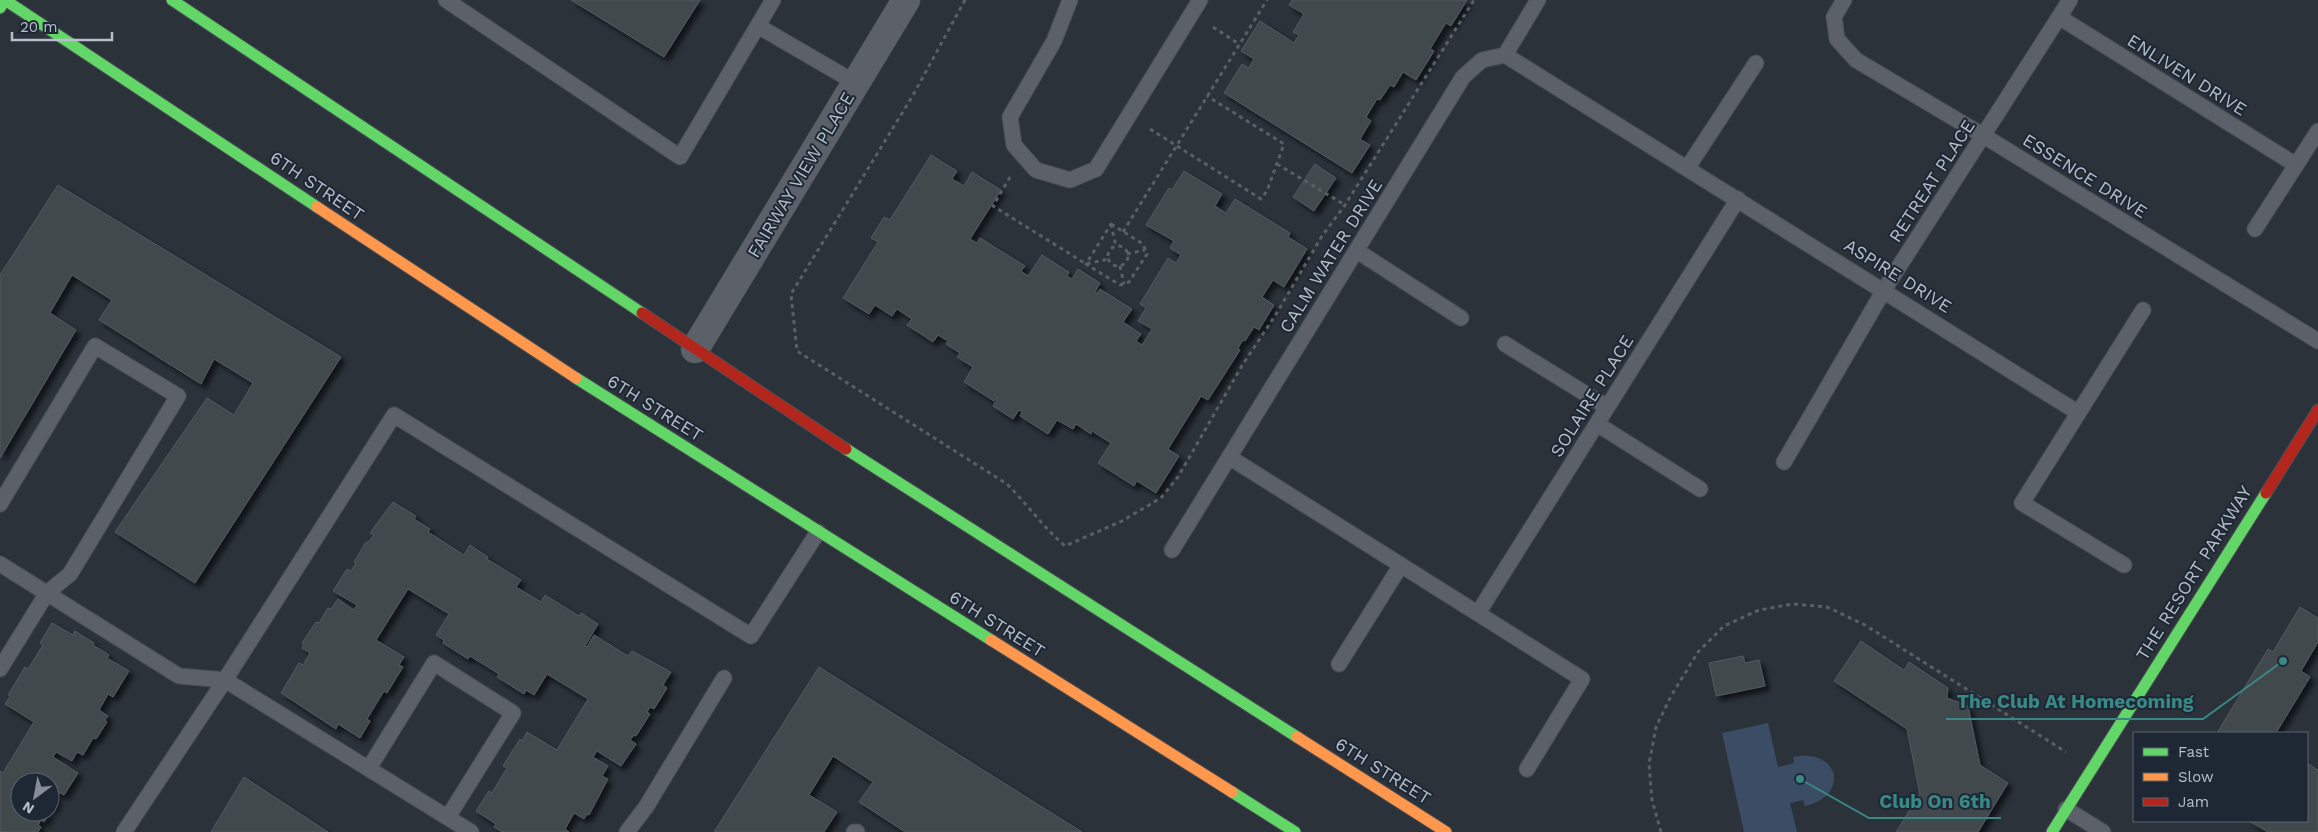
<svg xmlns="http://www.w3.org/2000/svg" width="2318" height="832" font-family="'Work Sans',sans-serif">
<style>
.water{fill:#3a4d65}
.building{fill:#42484e;stroke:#535a61;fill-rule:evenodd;filter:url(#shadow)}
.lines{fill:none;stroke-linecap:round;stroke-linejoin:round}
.lane-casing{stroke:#494e54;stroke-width:17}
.street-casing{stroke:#494e54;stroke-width:29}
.fast-casing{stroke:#494e54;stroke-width:13}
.slow-casing{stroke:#494e54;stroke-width:13}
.jam-casing{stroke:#494e54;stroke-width:13}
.path{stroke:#595f65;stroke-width:3;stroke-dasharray:4 4;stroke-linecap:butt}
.lane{stroke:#5c6068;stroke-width:15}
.street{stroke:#5c6068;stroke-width:28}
.fast{stroke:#63d668;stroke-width:11}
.slow{stroke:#ff974d;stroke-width:11}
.jam{stroke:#b3261e;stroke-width:11}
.labels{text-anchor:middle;stroke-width:4;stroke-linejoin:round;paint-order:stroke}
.street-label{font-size:18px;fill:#b6bfca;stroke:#1e2835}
.leader{fill:none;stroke:#398885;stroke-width:2}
.callout-dot{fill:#398885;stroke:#1e2835;stroke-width:2}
.callout-label{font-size:19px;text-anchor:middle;font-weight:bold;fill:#398885;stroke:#1e2835;stroke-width:4;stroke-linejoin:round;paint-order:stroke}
</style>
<defs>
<filter id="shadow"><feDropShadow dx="4.5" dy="4.5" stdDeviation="2.5" flood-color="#0009"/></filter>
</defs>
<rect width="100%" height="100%" fill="#2b323a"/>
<path class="water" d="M1768 723 1778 767 1794 763 1793 757C1840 747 1850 796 1805 806L1803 800 1790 803 1797 832H1744L1722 733Z"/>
<path class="building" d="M571 0H700L664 57Z
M1292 0H1467L1451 26 1446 23 1430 49 1434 51 1416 80 1403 72 1394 87 1390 85 1380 100 1377 99 1366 117 1371 121 1360 139 1370 145 1352 173 1224 93 1242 64 1249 68 1254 59 1241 51 1260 21 1294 43 1299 35 1293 32 1304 14 1289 5Z
M931 155 957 171 952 179 964 186 972 172 1001 190 970 239 977 243 980 238 1025 266 1021 271 1028 276 1042 255 1069 272 1067 276 1072 279 1078 269 1100 283 1095 292 1097 293 1100 289 1132 309 1123 322 1141 334 1136 341 1142 345 1152 329 1138 321 1146 308 1140 304 1168 258 1176 263 1181 255 1170 248 1174 241 1146 225 1169 188 1172 190 1184 171 1222 194 1215 206 1226 213 1235 199 1290 233 1288 237 1307 249 1284 287 1273 280 1262 297 1274 305 1259 330 1254 327 1245 341 1243 340 1238 348 1240 350 1208 400 1201 396 1168 449 1179 456 1156 493 1137 481 1134 486 1098 463 1111 443 1092 431 1091 434 1076 424 1073 429 1057 420 1048 434 1020 416 1022 412 1019 410 1013 419 993 406 998 398 997 397 994 401 964 382 973 367 957 357 960 353 946 344 948 341 938 335 933 342 907 325 912 319 897 309 892 316 875 305 869 314 843 298 878 242 871 238 884 217 890 220Z
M1315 164 1336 178 1314 211 1293 197Z
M58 185 341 357 195 583 115 532 207 398 234 415 253 383 214 359 201 384 99 320 112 300 72 275 50 313 76 330 0 458V275Z
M393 502 416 516 414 519 430 529 428 532 464 555 470 545 488 557 487 559 521 580 516 587 541 602 545 595 579 616 581 613 598 624 585 646 587 647 594 635 628 656 632 651 671 672 663 685 667 688 654 709 650 707 647 712 650 714 636 736 634 735 630 740 636 744 621 766 597 751 593 757 608 766 602 776 608 779 589 815 587 814 584 819 574 813 565 829 569 832H502L494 827 496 824 476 811 489 791 492 793 507 768 503 766 520 739 522 741 527 732 557 750 588 699 547 674 534 695 526 690 524 694 497 677 499 674 470 656 468 659 443 643 444 640 436 635 449 614 408 589 376 640 404 657 399 665 403 667 387 693 384 691 367 719 370 721 360 738 338 724 336 729 281 693 299 663 303 665 310 653 302 648 304 644 302 643 316 622 319 623 328 608 331 609 338 599 354 610 357 605 333 591 347 569 351 571 356 563 354 562 366 542 368 543 374 535 370 533Z
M2300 607 2318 618V642L2301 671 2310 677 2276 733H2217L2268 649 2273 652Z
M52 623 73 635 75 631 94 643 93 645 109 655 107 658 129 671 113 697 108 694 99 710 108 716 105 720 107 722 96 739 93 738 83 755 77 752 72 761 56 752 53 757 78 773 64 795 58 792 54 798 58 800 44 822 41 820 38 825 41 827 38 832H0V771L3 773 34 722 5 704 11 695H8L25 667 28 669 43 645 40 643ZM20 782H50V812H20Z
M1861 641 1904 670 1909 662 1948 688 1947 698 1968 706 1980 765 2008 783 1978 832H1896L1920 794 1907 729 1834 681Z
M1743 656 1745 663 1759 660 1765 686 1716 696 1709 663Z
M819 667 1082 832H905L859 802 873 782 833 756 809 795 837 812 824 832H714Z
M2307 763 2318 770V832H2268L2249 821H2307Z
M244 777 328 832H211Z"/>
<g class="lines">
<g class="lane-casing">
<path id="lane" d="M446 0 680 157 773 0
M1070 0 1054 41 1010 117 1014 145 1036 170 1070 180 1096 169 1200 0
M1844 0 1834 17 1837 39 1856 60 1984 136 2318 341
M2059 17 2296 165
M758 26 856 83
M1505 55 2077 412
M1688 167 1756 63
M2255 229 2318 131
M1357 251 1461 318
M1505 344 1607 407
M1597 424 1700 489
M1229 457 1582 679 1527 769
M1784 462 1884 290 2070 0
M0 504 95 346 178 396 70 574 47 593 0 669
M1172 550 1463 77 1482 60 1505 55 1538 0
M0 564 179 676 225 680 471 832
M2124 565 2022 503 2143 310
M1478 613 1738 199
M1339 664 1401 565
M369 768 434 663 513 713 448 817
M2066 809 2103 832
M124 832 225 680 394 415 751 636 818 532
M627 832 646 807 724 678
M854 832H857"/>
</g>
<g class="street-casing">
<path id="street" d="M695 349 906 0"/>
</g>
<g class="fast-casing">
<path id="fast" d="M5 0 317 207
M172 0 642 313
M0 8 5 0
M576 378 991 640
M846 449 1297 737
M1232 792 1295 832
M2052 832 2266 493"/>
</g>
<g class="slow-casing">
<path id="slow" d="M317 207 576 378
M991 640 1232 792
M1297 737 1446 832"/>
</g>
<g class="jam-casing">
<path id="jam" d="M642 313 846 449
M2266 493 2318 410"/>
</g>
<path class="path" d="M965 0 912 97 791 294 797 351 1007 484C1027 504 1043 527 1065 546L1122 521 1161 498 1178 477 1243 364 1275 316 1322 236 1345 205 1474 0
M1213 27 1239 44
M1150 129 1261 199 1267 191 1284 144 1207 96
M1277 164 1345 205
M1010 177 993 206 1086 264 1109 259
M1111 224 1143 244 1147 254 1129 282 1120 285 1086 264Z
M1111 224 1116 247
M1123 232 1267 0
M1108 256a10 10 0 1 1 20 0a10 10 0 1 1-20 0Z
M1127 254 1145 250
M1120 266 1124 284
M1661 832 1652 800 1649 764 1656 727 1671 696 1698 652 1724 626 1759 610 1793 604 1827 607 1865 625 2066 752"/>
<use href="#lane" class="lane"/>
<use href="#street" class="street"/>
<use href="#fast" class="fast"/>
<use href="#slow" class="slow"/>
<use href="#jam" class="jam"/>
</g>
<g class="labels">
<g class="street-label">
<text transform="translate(2187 75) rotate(32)" y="6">ENLIVEN DRIVE</text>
<text transform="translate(801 175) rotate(-59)" y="6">FAIRWAY VIEW PLACE</text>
<text transform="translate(2085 176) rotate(32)" y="6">ESSENCE DRIVE</text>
<text transform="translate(1932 181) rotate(-57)" y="6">RETREAT PLACE</text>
<text transform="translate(317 186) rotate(34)" y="6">6TH STREET</text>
<text transform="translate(1331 256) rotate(-58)" y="6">CALM WATER DRIVE</text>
<text transform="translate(1898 276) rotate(32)" y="6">ASPIRE DRIVE</text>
<text transform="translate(1592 396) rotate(-58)" y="6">SOLAIRE PLACE</text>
<text transform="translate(655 408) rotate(32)" y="6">6TH STREET</text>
<text transform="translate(2194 573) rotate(-58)" y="6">THE RESORT PARKWAY</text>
<text transform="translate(997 624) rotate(32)" y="6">6TH STREET</text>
<text transform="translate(1383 771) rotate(32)" y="6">6TH STREET</text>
</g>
</g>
<path class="leader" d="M2283 661L2203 719H1946M1800 779L1869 818H2001"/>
<g class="callout-dot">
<circle cx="2283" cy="661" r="5"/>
<circle cx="1800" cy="779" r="5"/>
</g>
<g class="callout-label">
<text x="2075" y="708">The Club At Homecoming</text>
<text x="1935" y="808">Club On 6th</text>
</g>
<rect x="2133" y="732" width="175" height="90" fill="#1e2835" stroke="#5b6471"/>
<rect x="2143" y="748" width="25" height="8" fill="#63d668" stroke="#5b6471"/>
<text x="2178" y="757" font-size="15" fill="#b6bfca">Fast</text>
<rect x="2143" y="773" width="25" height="8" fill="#ff974d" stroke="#5b6471"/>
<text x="2178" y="782" font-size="15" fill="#b6bfca">Slow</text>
<rect x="2143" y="798" width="25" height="8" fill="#b3261e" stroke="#5b6471"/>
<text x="2178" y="807" font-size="15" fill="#b6bfca">Jam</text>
<g transform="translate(35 797) rotate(212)"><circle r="24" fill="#1e2835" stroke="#5b6471"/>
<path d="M0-4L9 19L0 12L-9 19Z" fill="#858e98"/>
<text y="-8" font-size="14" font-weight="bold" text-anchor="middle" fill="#b6bfca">N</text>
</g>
<path d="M12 32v8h100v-8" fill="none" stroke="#b6bfca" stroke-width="2.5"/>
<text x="20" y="32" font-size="15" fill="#b6bfca" stroke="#1e2835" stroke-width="4" paint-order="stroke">20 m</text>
</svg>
